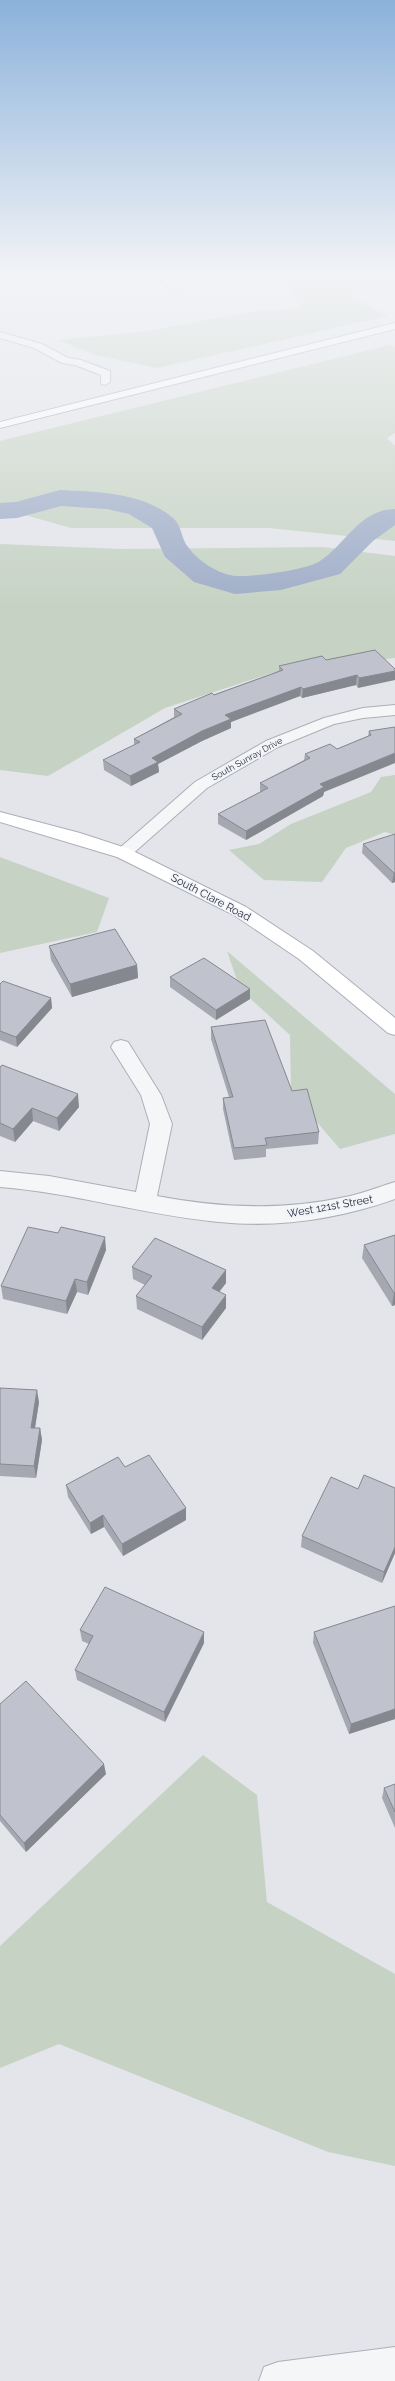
<svg xmlns="http://www.w3.org/2000/svg" width="395" height="2381" font-family="Raleway,sans-serif">
<style>
.green{fill:#c6d3c4}
.lines{fill:none;stroke-linecap:round;stroke-linejoin:round}
.river{fill:#a0aec8;fill-rule:evenodd}
.street-casing{stroke:#acafb7;stroke-width:2}
.secondary-casing{stroke:#acafb7;stroke-width:2}
.street{fill:#f5f6f8;fill-rule:evenodd}
.secondary{fill:#fff;fill-rule:evenodd}
.wall{fill:#a5a8b0}
.shaded-wall{fill:#868890}
.building{fill:#c0c3cd;stroke:#868890}
.labels{text-anchor:middle;stroke-width:3.5;stroke-linejoin:round;paint-order:stroke}
.far-street-label{font-size:9px;fill:#2b3141;stroke:#f2f4f7}
.street-label{font-size:11px;fill:#2b3141;stroke:#f2f4f7}
</style>
<rect width="100%" height="100%" fill="#e3e5ea"/>
<path class="green" d="M194 274H395V290L349 295 388 316 157 368 95 355 58 340 148 331 249 312 301 308 287 284 256 285 234 277 201 278Z
M390 345 395 347V433L387 438 395 446V541L269 528H71L25 515 0 519V441Z
M0 544 120 549 323 547 395 556V658L272 673 165 708 48 776 0 770Z
M395 775V835L385 832 346 848 322 882 264 880 229 850 259 844 291 824 371 792 381 777Z
M0 857 109 898 97 932 0 953Z
M227 951 395 1094V1134L340 1149 291 1092 290 1035 240 989Z
M203 1755 257 1795 267 1902 395 1974V2166L328 2152 59 2044 0 2068V1946Z"/>
<g class="lines">
<path class="river" d="M60 490C98 492 142 492 173 518 182 525 181 539 188 547 198 561 219 575 237 576 253 577 307 570 320 561 345 545 360 509 395 509V525L373 541 340 574 281 590 235 594 194 582 165 557 152 528 129 514 107 509 61 506 17 518 0 519V503L16 502Z"/>
<g class="street-casing">
<path id="street" d="M36 274H51L24 283 19 280Z
M155 274H164L180 289 172 291Z
M0 332 42 344 68 358 81 360 110 371V382L105 385 101 384V375L75 365 62 363 34 348 0 338Z
M395 705V715L363 718 334 724 278 747 207 788 129 857H117L114 853 195 782 266 741 324 718 363 708Z
M121 1040 128 1042 161 1095 172 1124 157 1196C220 1208 282 1211 345 1197 362 1194 378 1187 395 1182V1199C339 1219 279 1228 219 1222 145 1215 74 1193 0 1187V1171L49 1176 136 1192 150 1124 141 1095 111 1047 114 1042Z
M395 2347V2381H259L264 2367 278 2362Z"/>
</g>
<g class="secondary-casing">
<path id="secondary" d="M395 323V329L0 428V422Z
M0 812 80 833 129 849 246 907 313 951 395 1018V1035L388 1033 299 959 234 915 117 857 0 822Z"/>
</g>
<use href="#street" class="street"/>
<use href="#secondary" class="secondary"/>
</g>
<path class="wall" d="M375 650 358 688 356 685 302 698 300 696 231 722V728L202 741 158 764 159 772 131 786 104 770 103 760 134 745V739L174 717V709L279 671V666L326 660Z
M395 727 324 792 323 796 246 840 218 824V814L260 792V783L304 760 305 754 337 749 368 736 369 731Z
M395 834V882L392 883 362 853 363 844Z
M49 946 137 965 138 978 72 997 51 960Z
M170 977 250 989V999L216 1020 170 987Z
M0 984 51 998 52 1008 17 1047 0 1040Z
M211 1027 292 1091 319 1132 318 1144 266 1149V1157L234 1160 223 1109V1098L229 1097 211 1039Z
M0 1067 79 1107 59 1131 33 1121 15 1142 0 1136Z
M395 1235V1305L392 1306 362 1258 364 1245Z
M106 1250 88 1295 77 1292 67 1314 3 1299 1 1286Z
M132 1267 226 1270V1283L219 1292 226 1308 202 1340 137 1309 136 1296 145 1285 133 1279Z
M0 1388 39 1402 35 1428H40L42 1440 36 1478 0 1476Z
M125 1467 186 1508V1520L123 1556 104 1527 91 1534 68 1497 66 1485Z
M395 1488V1553L382 1583 301 1547 302 1536 358 1489Z
M395 1606V1719L349 1734 313 1643 314 1632Z
M80 1630 204 1632V1643L165 1722 77 1680 75 1670 89 1644 82 1641Z
M0 1704 106 1774 26 1852 0 1821Z
M395 1784V1828L382 1798 384 1788Z"/>
<path class="shaded-wall" d="M395 671V680L358 688 359 678Z
M357 675 356 685 302 698 303 689Z
M301 687 300 696 231 722V728L202 741 158 764 159 772 131 786 130 776 152 758 225 715Z
M395 753V763L324 792 323 796 246 840V831L320 784Z
M394 873H395V882L392 883Z
M137 965 138 978 72 997 70 984Z
M250 989V999L216 1020V1010Z
M51 998 52 1008 17 1047 16 1037Z
M78 1094 79 1107 59 1131 57 1118Z
M32 1108 33 1121 15 1142 13 1129Z
M105 1237 106 1250 88 1295 87 1282Z
M226 1270V1283L212 1301V1288Z
M75 1279 77 1292 67 1314 66 1301Z
M394 1293H395V1305L392 1306Z
M226 1295V1308L202 1340V1327Z
M37 1390 39 1402 33 1440 31 1428Z
M40 1428 42 1440 36 1478 34 1466Z
M186 1508V1520L123 1556 122 1544Z
M103 1515 104 1527 91 1534 90 1523Z
M395 1547V1553L382 1583 384 1572Z
M204 1632V1643L165 1722 164 1712Z
M395 1709V1719L349 1734 351 1724Z
M104 1764 106 1774 26 1852 24 1843Z"/>
<path class="building" d="M375 650 395 669V671L359 678 357 675 303 689 301 687 225 715 231 719 202 731 152 758 158 762 130 776 103 760 140 742 134 739 182 714 174 709 212 693 214 695 283 670 279 666 322 656 326 660Z
M395 727V753L320 784 324 787 246 831 218 814 268 788 260 783 310 758 305 754 330 744 337 749 371 735 369 731Z
M395 834V873H394L363 844Z
M115 929 137 965 70 984 49 946Z
M204 958 250 989 216 1010 170 977Z
M3 981 51 998 16 1037 0 1031V984Z
M265 1020 292 1091 307 1089 319 1132 265 1138 267 1145 234 1148 223 1098 233 1097 211 1027Z
M2 1065 78 1094 57 1118 32 1108 13 1129 0 1123V1067Z
M28 1227 58 1233 61 1227 105 1237 87 1282 75 1279 66 1301 1 1286Z
M395 1235V1293H394L364 1245Z
M155 1238 226 1270 212 1288 226 1295 202 1327 136 1296 152 1276 132 1267Z
M0 1388 37 1390 31 1428H40L34 1466 0 1464Z
M149 1455 186 1508 122 1544 103 1515 90 1523 66 1485 118 1457 125 1467Z
M364 1475 395 1488V1547L384 1572 302 1536 331 1477 358 1489Z
M105 1587 204 1632 164 1712 75 1670 93 1636 80 1630Z
M395 1606V1709L351 1724 314 1632Z
M26 1681 104 1764 24 1843 0 1815V1704Z
M395 1784V1812L384 1788Z"/>
<linearGradient id="sky" x2="0" y2="1"><stop stop-color="#8bb2db"/><stop offset="0.45" stop-color="#f2f3f6"/><stop offset="1" stop-color="#f2f3f6" stop-opacity="0"/></linearGradient>
<rect width="395" height="607" fill="url(#sky)"/>
<g class="labels">
<g class="far-street-label">
<text transform="translate(247 759) rotate(-29)" y="3">South Sunray Drive</text>
</g>
<g class="street-label">
<text transform="translate(211 897) rotate(28)" y="4">South Clare Road</text>
<text transform="translate(330 1206) rotate(-10)" y="4">West 121st Street</text>
</g>
</g>
</svg>
